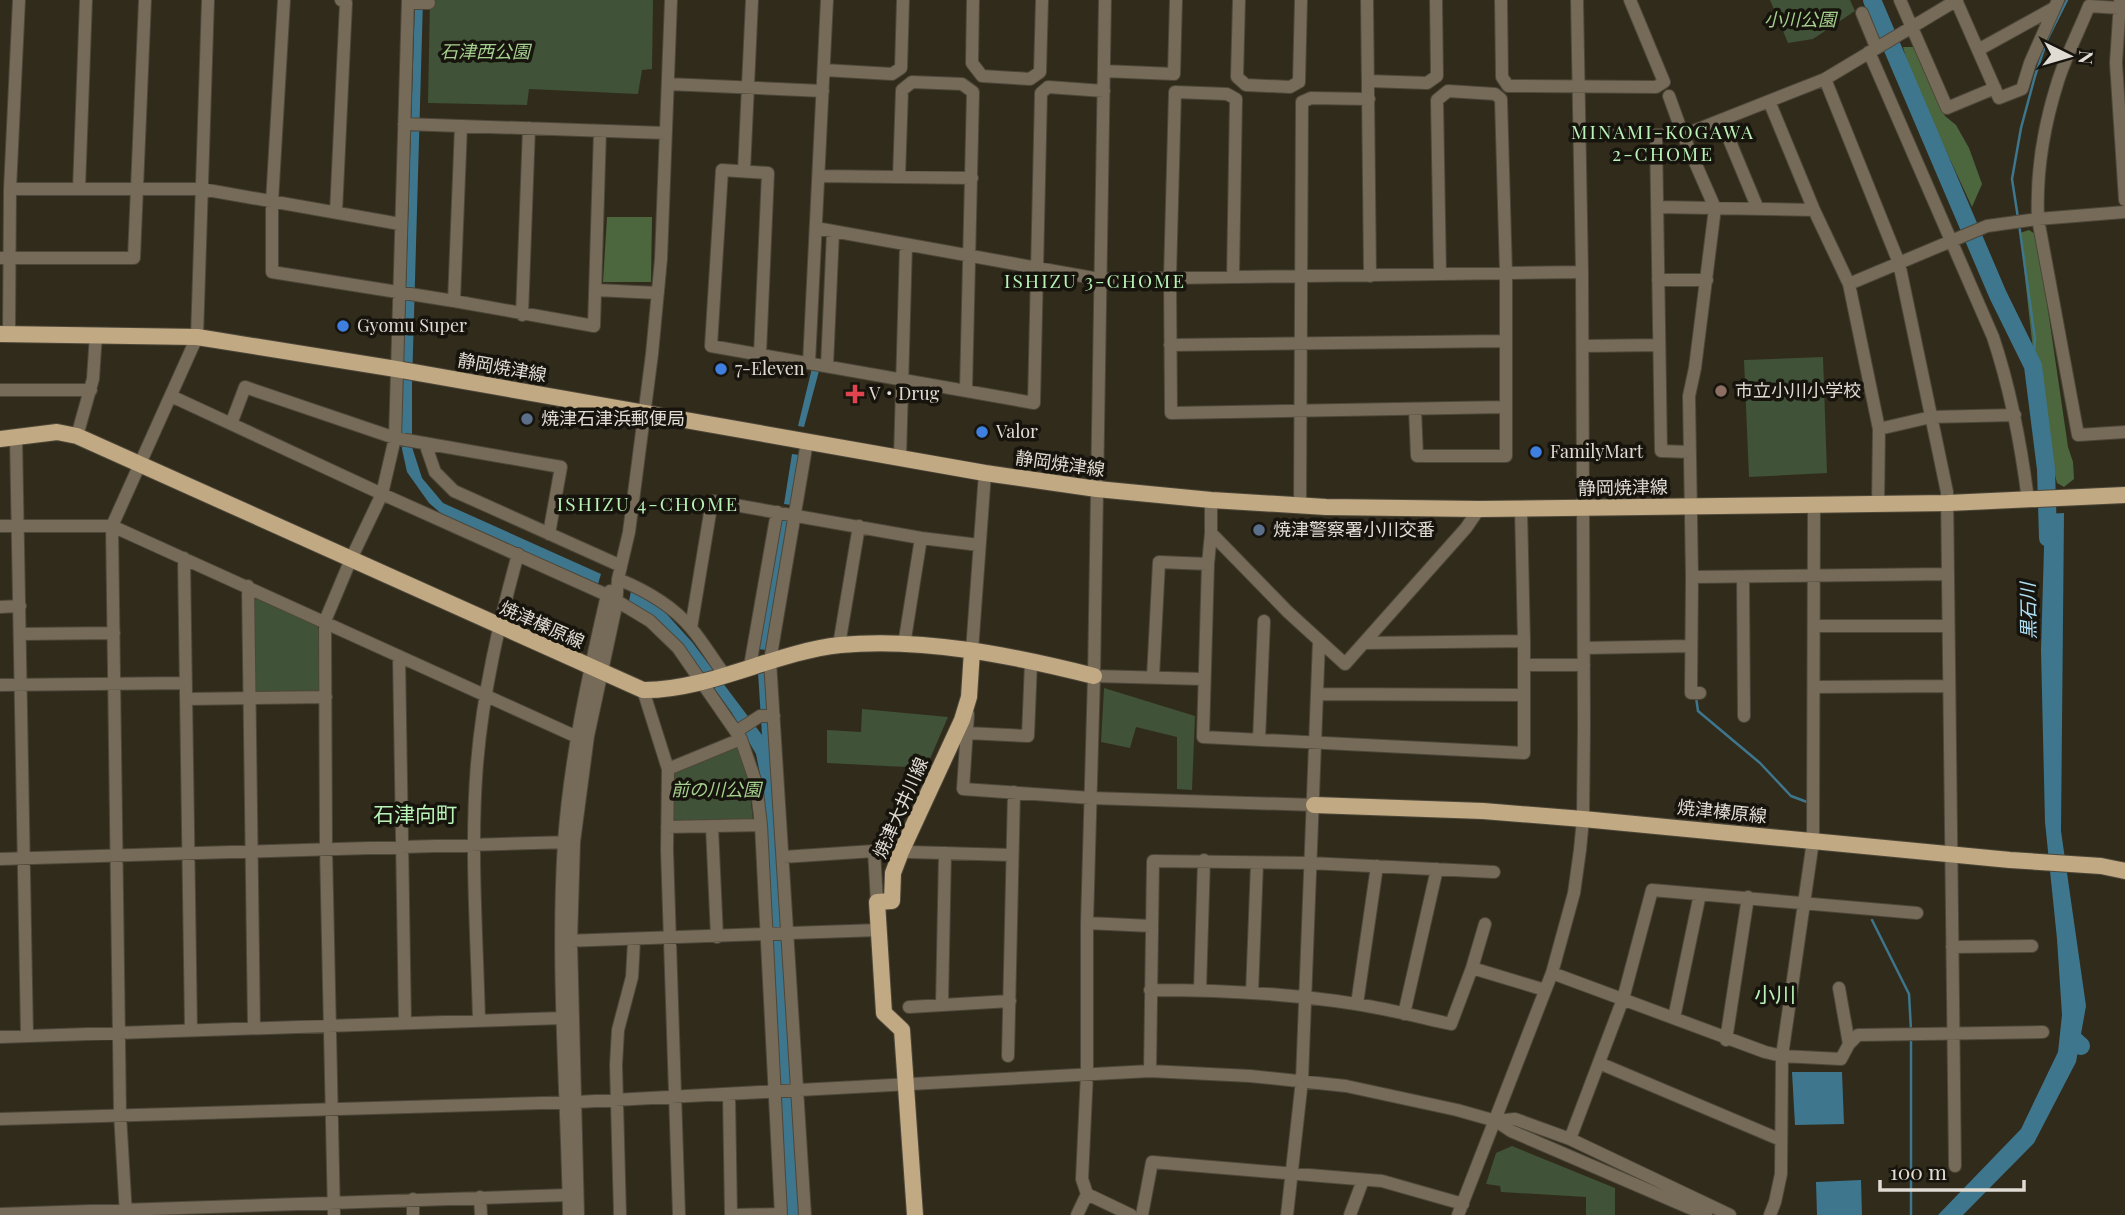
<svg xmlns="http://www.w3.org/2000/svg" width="2125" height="1215" font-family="'Playfair Display','Noto Sans JP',serif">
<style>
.green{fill:#405237}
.forest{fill:#4c663e}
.water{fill:#3e768d}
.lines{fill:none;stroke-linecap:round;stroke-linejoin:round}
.stream{stroke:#3e768d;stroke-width:2.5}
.river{stroke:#3e768d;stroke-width:18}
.minor-casing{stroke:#4d4739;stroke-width:14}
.major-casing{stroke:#4d4739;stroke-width:18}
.minor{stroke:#766a58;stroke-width:12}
.major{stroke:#c1a983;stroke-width:16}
.shop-dot{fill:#3f7fe0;stroke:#16140d;stroke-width:2.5}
.education-dot{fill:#8d6e63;stroke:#16140d;stroke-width:2.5}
.health-dot{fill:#e0444e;stroke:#16140d;stroke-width:2.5}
.service-dot{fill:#5c6f8a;stroke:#16140d;stroke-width:2.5}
.labels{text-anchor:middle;stroke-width:7;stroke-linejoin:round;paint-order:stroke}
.park-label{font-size:18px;font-style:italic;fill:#a6d08f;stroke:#16140d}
.poi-label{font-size:18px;fill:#e0dcd3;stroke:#16140d;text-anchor:start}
.street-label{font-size:18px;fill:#e0dcd3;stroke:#16140d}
.neighbourhood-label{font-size:19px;letter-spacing:2px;fill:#b9f3b8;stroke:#16140d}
.water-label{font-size:19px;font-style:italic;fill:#afe0f6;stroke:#16140d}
.quarter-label{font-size:21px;fill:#b9f3b8;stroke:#16140d}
</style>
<rect width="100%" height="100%" fill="#312b1c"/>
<path class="green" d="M430 0H653L652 69 642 70 638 94 529 89 527 105 428 103Z
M1770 0H1850L1855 11 1813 39 1788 43Z
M1823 357 1827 473 1749 477 1744 360Z
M251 594 318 625 320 692 255 695Z
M1104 688 1195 716 1192 790 1177 789V737L1136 727 1130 748 1101 742Z
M862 709 948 717 926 768 827 763V730L861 732Z
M734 747 738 749 748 777 753 820 675 823 672 819 673 771Z
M1512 1146 1615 1188V1215H1586V1197L1501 1192 1500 1186 1486 1184 1496 1153Z"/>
<path class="forest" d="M1903 47H1914L1945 116 1956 125 1969 148 1982 184 1972 207 1910 73Z
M607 217H652L651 282H603Z
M2029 230 2037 235 2068 447 2073 462 2074 479 2064 487 2057 483 2040 413 2020 233Z"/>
<path class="water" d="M415 0H423L412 385V447L422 478 443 503 601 574 598 584 527 555 443 515 429 503 407 472 402 449V414Z
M812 368 819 371 804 427 798 426Z
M792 454 799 455 791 505 784 504Z
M2064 513 2061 831 2086 1006 2076 1062 2034 1143 1963 1215H1938L2021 1129 2058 1052 2062 1015 2057 939 2045 822 2041 650 2045 514Z
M781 520 788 521 766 650 758 649Z
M635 590 663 610 692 642 762 735 758 672 765 673 799 1215H786L771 923 760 774 756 754 732 713 688 652 629 601 631 591Z
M1792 1072H1842L1844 1124 1795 1125Z
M1861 1180 1862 1215H1817L1816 1182Z"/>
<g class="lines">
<path class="stream" d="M2018 218 2012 179 2021 128 2035 76 2047 40 2067 0
M2019 224 2035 339 2033 366
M1696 697 1698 711 1760 763 1791 796 1807 802
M1872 920 1909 994 1911 1030
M1911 1040V1215"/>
<path class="river" d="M1872 0 1998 295 2033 366 2046 469 2048 538
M2071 1037 2081 1046"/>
<g class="minor-casing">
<path id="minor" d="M284 0 272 202V272L454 301 594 326 600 131
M973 0 972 63 982 76 1030 79 1040 72 1042 0
M1239 0 1237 77 1246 85 1290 87 1299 82 1301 0
M1367 0 1370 276
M1501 0 1502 77 1508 86 1656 87 1664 82 1630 0
M1900 0 1947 108 1995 88
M1956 0 1999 98 2022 89 2030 63 2058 0
M2120 2 2116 63 2125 200
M408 3H429
M2119 8 2089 6C2079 31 2066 56 2058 81 2044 125 2036 173 2038 219L2078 435 2125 432
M1862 13 1876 47
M1978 50 2054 8
M1869 52 1993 337C2011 391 2021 444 2028 500
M824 70 892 74 901 68 903 0
M1104 71 1174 74 1176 0
M1825 79 1899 263 1947 492 1955 1166
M1369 81 1427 83 1437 76 1436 0
M668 84 823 91
M1669 96 1683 135 1715 208 1695 368 1689 396 1692 577 1691 693H1700
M1769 101 1814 210 1849 284 1879 429 1878 504
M1721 120 1758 209
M404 124 665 133
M1580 135H1683L1825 79 1957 0
M1656 135 1661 451 1690 452
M744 171 752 0
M819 176 972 178
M899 177 902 90 912 82 962 84 973 92 966 390
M10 189H202L400 224
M79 189 86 0
M1657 207 1814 210
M336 212 346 3 341 0
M816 228 1099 279 1582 272 1577 0
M0 258H134L145 0
M1233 277 1236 99 1227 94 1175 92 1170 277 1171 413 1505 407
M1658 280H1707
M1849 284 1987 226 2038 219 2125 212
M596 290 658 293
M454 301 461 126
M522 315 529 128
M9 334 10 189 19 0
M1170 345 1506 341
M1583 346 1658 345
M760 354 768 173 722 170 711 346 1034 403 1041 93 1048 87 1104 91
M809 363 827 0
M827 366 833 232
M0 390H91
M171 396 382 494 607 595 650 621 678 648 741 739 756 783 761 825 781 1215
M1415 409 1417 456H1506V273L1501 99 1495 94 1448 91 1437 100 1440 274
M231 424 245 387 395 438 561 467 549 534
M1879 429 1931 417 2015 415
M77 436 93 379 96 334
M16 437 27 1036
M425 443 435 472 454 491 621 566
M900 458 906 245
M1211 500V533L1288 612 1345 664 1466 528 1479 509
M1300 506 1302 102 1311 98 1369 99
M0 526H112L577 737
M1211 533 1208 564 1203 737 1524 753V641
M184 558 191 1030
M1692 577 1948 574
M1743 577 1744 716
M618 579C645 590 672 605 691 628 703 642 713 659 724 674
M248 586 254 1028
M0 607 20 606
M1815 626H1948
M691 628 712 501 921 538 979 545
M20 634 114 633
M1365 643 1524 641 1521 509
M839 645 859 526
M904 645 921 538
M1584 648 1691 646
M972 651 985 473
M399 656 405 1022
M1524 665H1584
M750 666 777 512
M1094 676 1203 679
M1153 677 1159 562 1208 564
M0 685 186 683
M1815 687 1948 686
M643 690 668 769 667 850 679 1215
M1317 694 1524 695
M186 699 326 697
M968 714 963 789 1091 798 1314 805
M737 731 760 716H774
M967 733 1028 736 1031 662
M1259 740 1264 621
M668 769 741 739
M667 827 761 825
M712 827 717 937
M874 851 877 902
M783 857 874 851 1011 855
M0 859 570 842
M1087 923 1151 926
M564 941 879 930
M1952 947 2032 946
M1472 968 1545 990
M1552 973 1765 1052 1782 1056 1841 1059 1849 1044 1858 1035 2043 1032
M1839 988 1849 1044
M1150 990C1219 990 1288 993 1356 1004 1388 1009 1419 1017 1451 1024L1472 968 1485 924
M1200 990 1204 860
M1252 993 1257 863
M942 1004 945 853
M1357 1004 1377 866
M909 1007 1010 1001
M1404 1014 1437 869
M1674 1018 1700 894
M479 1021C477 936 470 849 477 764 483 692 499 623 518 554
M0 1037 563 1018
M1726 1040 1748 897
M1008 1056 1014 792
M1599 1063 1781 1140
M1150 1071 1153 861 1310 863 1494 872
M729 1095 731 1215
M0 1119 577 1102 1150 1071 1250 1076 1346 1086 1457 1110 1496 1121 1511 1131 1706 1215
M1496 1121 1515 1119 1570 1139 1730 1215
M1570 1139 1623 999 1652 890 1917 913
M1087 1194 1082 1179 1087 1073V923L1094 676 1105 0
M480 1197 481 1215
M413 1199V1215
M0 1214 569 1195
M126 1215 120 1114 112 526 197 337 208 0
M334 1215 326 848 325 621 351 559 382 494 395 438 408 0
M569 1215C567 1091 556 966 564 842 570 758 588 677 607 595L610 591
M578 1215 571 941 574 842 588 736 616 606 618 579 629 532 652 354 661 259 671 0
M620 1215 616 1065 618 1030 632 977 634 941
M734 1215 781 1214
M805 1215 770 661 807 442
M1077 1215 1087 1194 1131 1215
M1142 1215 1152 1162 1382 1181 1463 1204
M1287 1215 1302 1080 1319 641
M1350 1215 1363 1180
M1458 1215 1552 973 1574 893 1580 850 1583 819 1584 727 1582 272
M1770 1215 1775 1202 1781 1174 1782 1056 1813 841 1814 505"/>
</g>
<g class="major-casing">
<path id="major" d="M0 334 197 337 396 369 985 473 1097 489 1211 500 1326 507 1479 509 1948 503 2125 495
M0 439 57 432 77 436 643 690C707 691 775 652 840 645 922 637 1015 656 1094 676
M1314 805 1483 811 1583 819 2010 860 2101 866 2125 871
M915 1215 902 1030 884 1013 877 902 892 901 893 873 901 852 962 720 969 697 972 651"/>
</g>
<use href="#minor" class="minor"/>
<use href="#major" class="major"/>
</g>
<g class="shop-dot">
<circle cx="343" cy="326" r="7"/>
<circle cx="721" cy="369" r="7"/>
<circle cx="982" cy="432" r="7"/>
<circle cx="1536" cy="452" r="7"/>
</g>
<circle class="education-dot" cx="1721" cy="391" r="7"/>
<path class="health-dot" d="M851.5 383.5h7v7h7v7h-7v7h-7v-7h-7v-7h7z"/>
<g class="service-dot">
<circle cx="527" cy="419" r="7"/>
<circle cx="1259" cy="530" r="7"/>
</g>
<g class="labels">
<g class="park-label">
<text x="1800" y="26">小川公園</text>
<text x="485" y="58">石津西公園</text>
<text x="716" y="796">前の川公園</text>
</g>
<g class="poi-label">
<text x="357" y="332">Gyomu Super</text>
<text x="735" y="375">7-Eleven</text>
<text x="1735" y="397">市立小川小学校</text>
<text x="869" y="400">V・Drug</text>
<text x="541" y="425">焼津石津浜郵便局</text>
<text x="996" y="438">Valor</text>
<text x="1550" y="458">FamilyMart</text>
<text x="1273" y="536">焼津警察署小川交番</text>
</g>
<g class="street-label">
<text transform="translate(502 368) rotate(10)" y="6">静岡焼津線</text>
<text transform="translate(1060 464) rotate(8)" y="6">静岡焼津線</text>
<text transform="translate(1623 488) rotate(-1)" y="6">静岡焼津線</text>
<text transform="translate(542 625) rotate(24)" y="6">焼津榛原線</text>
<text transform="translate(901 808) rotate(-66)" y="6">焼津大井川線</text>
<text transform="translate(1722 812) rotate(6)" y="6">焼津榛原線</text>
</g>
<g class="neighbourhood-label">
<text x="1663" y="139">MINAMI-KOGAWA<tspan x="1663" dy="22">2-CHOME</tspan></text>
<text x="1095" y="288">ISHIZU 3-CHOME</text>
<text x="648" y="511">ISHIZU 4-CHOME</text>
</g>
<g class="water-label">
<text transform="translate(2028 611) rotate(-91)" y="7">黒石川</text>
</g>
<g class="quarter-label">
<text x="415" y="822">石津向町</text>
<text x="1775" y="1002">小川</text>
</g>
</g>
<g transform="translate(2069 56) rotate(95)" stroke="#16140d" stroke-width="5" paint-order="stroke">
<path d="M0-5L12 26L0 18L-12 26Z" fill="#e0dcd3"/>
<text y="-10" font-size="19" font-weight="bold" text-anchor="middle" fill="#e0dcd3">N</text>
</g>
<path d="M1880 1180v10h144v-10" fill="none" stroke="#e0dcd3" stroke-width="3.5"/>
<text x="1890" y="1180" font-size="21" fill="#e0dcd3" stroke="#16140d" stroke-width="5" paint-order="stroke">100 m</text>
</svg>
